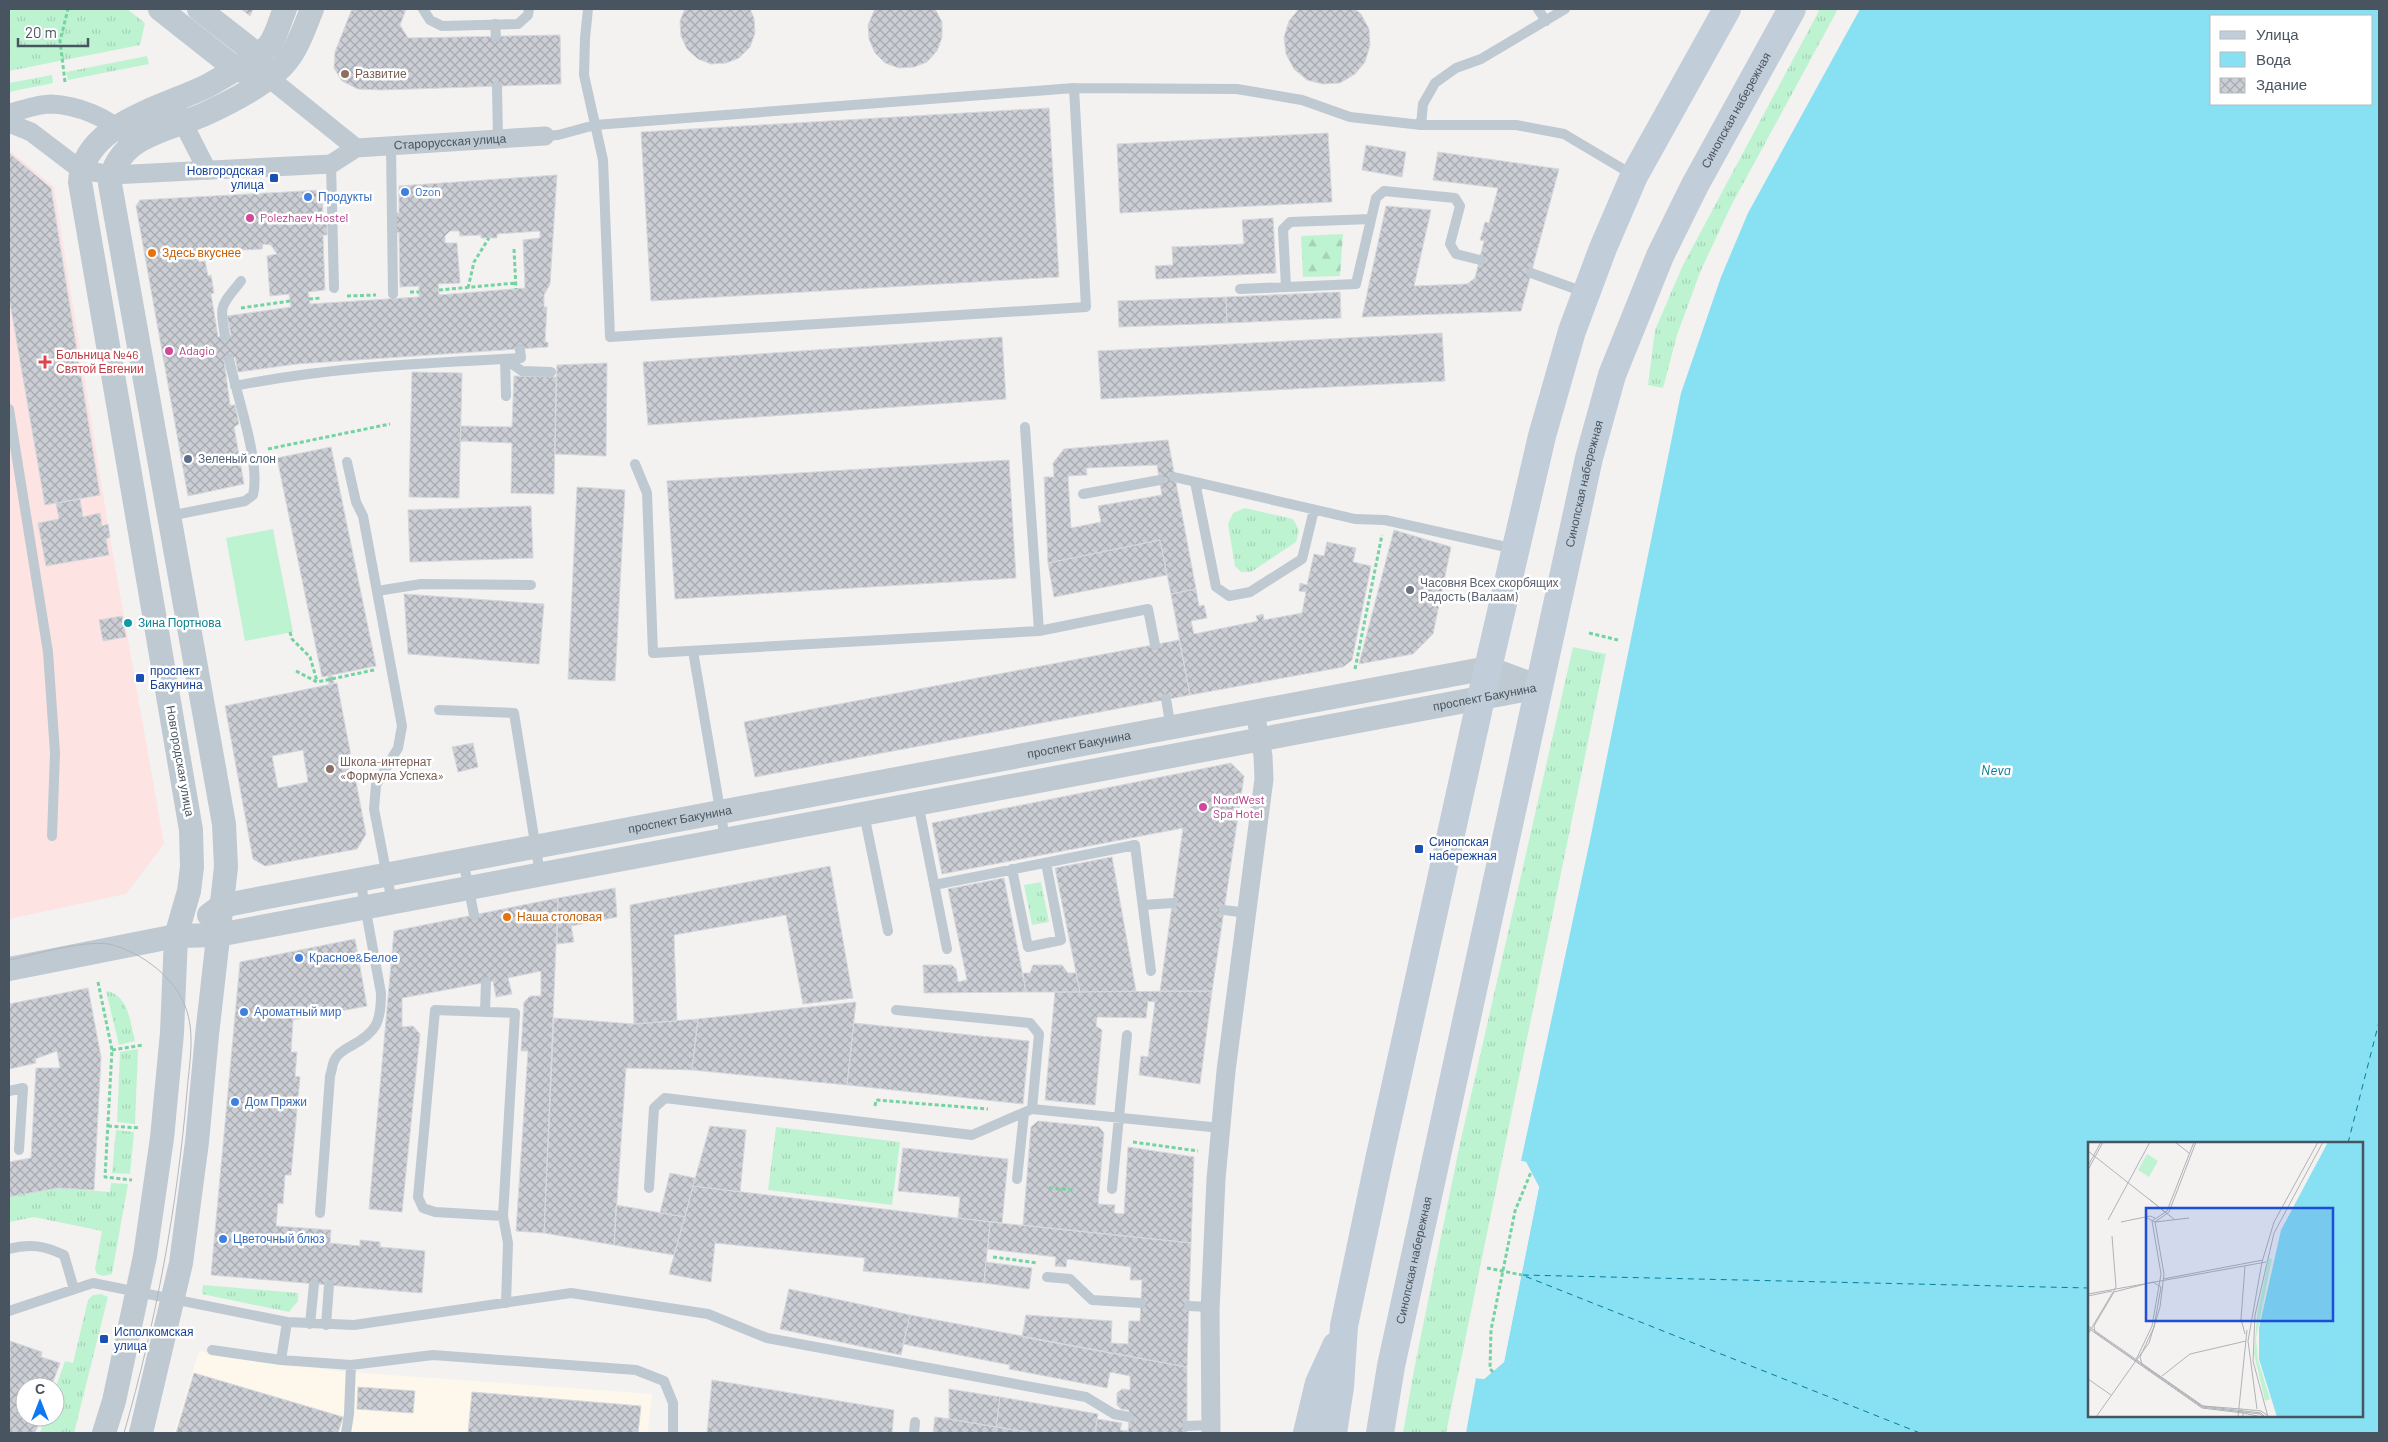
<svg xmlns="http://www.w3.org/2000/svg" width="2388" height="1442" font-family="Barlow,sans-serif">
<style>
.commercial{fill:#fdf8eb}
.medical{fill:#fde4e2}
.grass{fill:url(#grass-tufts)}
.forest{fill:url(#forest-firs)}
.garden{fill:#bef3d1}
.water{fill:#88e0f3;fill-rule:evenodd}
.pier{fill:#f4f1f1}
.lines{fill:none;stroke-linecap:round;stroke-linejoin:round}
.ferry{stroke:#057d97;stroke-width:1;stroke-dasharray:6 5;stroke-linecap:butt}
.building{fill:url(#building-cross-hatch);stroke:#d5d8dd;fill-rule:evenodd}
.path{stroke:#73d4a1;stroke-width:3;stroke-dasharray:4 2.5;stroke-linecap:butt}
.service{stroke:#bec9d1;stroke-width:10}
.minor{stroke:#bec9d1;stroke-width:19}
.tertiary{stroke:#bec9d1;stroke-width:24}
.secondary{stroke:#c1cdd9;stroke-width:28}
.tram{stroke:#b3b7bc;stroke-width:1}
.education-dot{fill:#8d6e63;stroke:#fff;stroke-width:2}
.transit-dot{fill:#1a4fb4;stroke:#fff;stroke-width:2}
.shop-dot{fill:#3f7fe0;stroke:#fff;stroke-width:2}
.hotel-dot{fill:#d1479c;stroke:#fff;stroke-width:2}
.food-dot{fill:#e8710a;stroke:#fff;stroke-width:2}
.health-dot{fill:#e0444e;stroke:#fff;stroke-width:2}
.service-dot{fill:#5c6f8a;stroke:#fff;stroke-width:2}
.worship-dot{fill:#6b7280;stroke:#fff;stroke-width:2}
.culture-dot{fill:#0f9aa8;stroke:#fff;stroke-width:2}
.labels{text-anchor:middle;stroke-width:5;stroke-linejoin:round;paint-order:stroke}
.education-label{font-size:12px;fill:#785e54;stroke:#fff;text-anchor:start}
.street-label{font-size:12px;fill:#485560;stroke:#fff}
.transit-label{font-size:12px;fill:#164399;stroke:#fff;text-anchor:start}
.shop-label{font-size:12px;fill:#366cbe;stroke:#fff;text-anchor:start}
.hotel-label{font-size:12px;fill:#b23c85;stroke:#fff;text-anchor:start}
.food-label{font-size:12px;fill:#c56008;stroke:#fff;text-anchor:start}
.health-label{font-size:12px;fill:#be3a42;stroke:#fff;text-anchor:start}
.service-label{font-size:12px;fill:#4e5e75;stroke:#fff;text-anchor:start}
.worship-label{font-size:12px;fill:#5b616d;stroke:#fff;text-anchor:start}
.culture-label{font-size:12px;fill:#0d838f;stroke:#fff;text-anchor:start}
.water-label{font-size:14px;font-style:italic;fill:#057d97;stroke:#fff}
.inset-river{fill:none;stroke:#88e0f3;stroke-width:2.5}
.inset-road{fill:none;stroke:#afb3b7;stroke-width:1}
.view{fill:#1d4ed8;fill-opacity:0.15;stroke:#1d4ed8;stroke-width:2.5}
.inset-edge{fill:none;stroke:#485560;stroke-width:2.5}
</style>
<defs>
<pattern id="grass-tufts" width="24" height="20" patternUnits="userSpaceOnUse" patternTransform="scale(1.25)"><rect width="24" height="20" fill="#bef3d1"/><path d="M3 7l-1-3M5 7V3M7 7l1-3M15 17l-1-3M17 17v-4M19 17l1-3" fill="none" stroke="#a5d2b6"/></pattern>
<pattern id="forest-firs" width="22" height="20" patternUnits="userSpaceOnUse" patternTransform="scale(1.25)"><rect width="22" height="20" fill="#bef3d1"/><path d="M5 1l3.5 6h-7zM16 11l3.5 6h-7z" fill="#a5d2b6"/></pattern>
<pattern id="building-cross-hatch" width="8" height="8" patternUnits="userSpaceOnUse" patternTransform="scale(1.25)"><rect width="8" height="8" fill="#cbced4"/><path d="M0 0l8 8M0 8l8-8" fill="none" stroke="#a7aaaf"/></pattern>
</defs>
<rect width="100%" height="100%" fill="#f4f1f1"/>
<path class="commercial" d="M199 1351 337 1371 652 1394 648 1433H174Z"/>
<path class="medical" d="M9 150 54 187 110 537 164 844 126 894 9 919Z"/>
<path class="grass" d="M9 9H127L145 23 140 45 9 71Z
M1820 9H1838L1732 204 1701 270 1677 335 1663 388 1648 385 1655 330 1683 265Z
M147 56 149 64 68 80 66 72Z
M52 75 53 83 9 92V83Z
M1245 508 1293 519 1299 530 1296 542 1251 572H1241L1235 566 1228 524 1233 513Z
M1573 647 1606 654 1446 1433H1403L1414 1370 1459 1148Z
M1041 882 1049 922 1032 925 1024 885Z
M106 991C129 995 130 1022 135 1041L119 1045Z
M138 1049 135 1124 117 1122 120 1052Z
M776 1127 900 1142 892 1205 768 1190Z
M116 1130 134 1132 130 1174 112 1173Z
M111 1183 128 1184 112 1274 103 1276 97 1274 95 1269 102 1231 34 1217 9 1222V1197L57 1188 110 1192Z
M203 1285 298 1293V1301L289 1312 202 1294Z
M101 1294 108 1297 74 1433H40L45 1417H55V1389L65 1361 73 1363 88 1300 93 1295Z"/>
<path class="forest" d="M1343 234 1340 276 1303 277 1301 236Z"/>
<path class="garden" d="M273 529 293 632 245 641 226 538Z"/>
<path class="water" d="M1860 9H2379V1433H1466L1476 1378 1484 1379 1504 1362 1539 1187 1526 1162 1521 1161 1589 845 1681 393 1721 277 1748 213ZM2212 16H2372V104H2212ZM2089 1143H2362V1416H2089Z"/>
<path class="pier" d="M1521 1161 1526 1162 1539 1187 1504 1362 1484 1379 1476 1378 1477 1375 1483 1376 1502 1361 1536 1187 1524 1164 1520 1163Z"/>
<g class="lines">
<path class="ferry" d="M2348 1143 2379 1022
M1920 1433 1522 1275 2089 1288"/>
</g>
<path class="building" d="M241 9H253L250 16Z
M352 9H406L400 25 408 38 560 35 561 84 382 90 358 89 342 81 334 68 335 52Z
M685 9H750L754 18 755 33 750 47 739 58 726 63 711 64 698 59 687 49 681 36 680 21Z
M875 9H935L942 22V37L937 51 927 62 914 67 899 68 885 63 875 53 869 39 868 25Z
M1299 9H1355L1361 14 1369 29 1370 45 1365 62 1355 74 1340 83 1323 84 1307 80 1294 69 1286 54 1284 37 1289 21Z
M1049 108 1059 277 651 301 641 132Z
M1328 133 1332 202 1120 213 1117 144Z
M1366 145 1406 152 1402 177 1362 170Z
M1438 152 1559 169 1521 311 1362 317 1386 206 1431 210 1414 286 1467 284 1475 278 1484 241 1480 240 1485 222 1489 223 1498 188 1433 180Z
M9 153 51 188 100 495 45 505 9 297Z
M557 175 550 284 544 295V307H547L545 342H548V347L297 364 238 372 235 357 224 360 230 405H235L239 424 234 427 244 484 188 496 136 206 140 200 322 190 323 216H327V235H323L325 290 308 292 310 304 419 297V286L400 287 399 232 395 233V213H399V186ZM450 231H459L460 236 481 235V238H497V234L540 231V238L523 240 525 288 439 295 438 284 460 283 457 243H445V236ZM263 244 271 245 277 254 267 256 270 296 289 294 291 307 227 316 231 335 218 337 211 294 214 293 211 275 208 276 205 261 199 262 197 255 203 250 207 256 219 252V256L222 257 241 254 242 250 262 249Z
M1273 218 1276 273 1156 279 1155 266 1173 265 1172 247 1244 244 1242 220Z
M1340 292 1341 318 1227 323 1226 297Z
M1226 297 1227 323 1119 327 1118 301Z
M1442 333 1445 381 1101 399 1098 351Z
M1002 337 1006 399 648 425 643 362Z
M607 363 606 456 555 454 557 365Z
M412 372 462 373 459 498 409 497Z
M514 376 556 377 554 494 511 493 512 443 460 441 461 426 512 427Z
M1168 440 1196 589 1171 594 1160 540 1048 563 1044 477H1054L1053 463 1064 449ZM1157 465 1162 495 1098 506 1101 522 1071 528 1068 476 1087 475 1086 468Z
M331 447 376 666 322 677 277 458Z
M1009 460 1016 578 675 599 667 481Z
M577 487 625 490 615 681 568 679Z
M80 499 83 517 100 513 102 526 108 524 110 537 106 539 109 555 46 566 38 523 59 519 56 503Z
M531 506 533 558 410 562 408 510Z
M1394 530 1451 547 1433 634 1413 654 1359 664Z
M1160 540 1167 575 1054 597 1048 563Z
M1327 542 1356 548 1353 562 1371 566 1352 660 1343 667 1190 695 1171 594 1196 589 1199 606 1204 605 1207 618 1191 621 1194 634 1258 621 1256 616 1263 614 1264 620 1302 613 1306 592 1299 591 1300 583 1307 585 1314 554 1324 556Z
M404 594 544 604 539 664 408 654Z
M122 616 126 637 103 641 99 620Z
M1179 640 1190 695 755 777 744 722Z
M332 675 334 683 329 684 328 676Z
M337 683 366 834 357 849 265 866 253 859 225 706ZM303 750 308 782 278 788 272 756Z
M473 743 478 767 458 772 452 747Z
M1231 763 1244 776 1212 991H1160L1183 828 942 874 932 823Z
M1112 857 1136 991 1080 992 1055 868Z
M830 866 853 998 803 1004 786 915 674 935 677 1021 634 1024 630 905Z
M1004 878 1026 992 924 993 923 965H952L956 969 958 982 967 980 948 889Z
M615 888 617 917 571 926 574 942 557 944 558 898Z
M558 898 544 1233 516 1231 528 1051H521L524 1002 530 996H541V971L508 978 512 994 496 997 493 981 402 998V1027L413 1026 420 1034 402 1212 369 1209 394 931Z
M355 939 367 1006 293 1020 291 1052H297L295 1076 300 1077 291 1175H285L283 1204 278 1203 276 1226 331 1230 330 1243 360 1246V1240L380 1242V1247L425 1251 422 1293 211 1275 240 962Z
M1033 965H1062L1068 973H1076L1080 992H1026L1023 973H1030Z
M88 988 101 1057 94 1190 57 1188 9 1197V1162L31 1158 36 1068H60L57 1051 35 1059 36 1063 9 1069V1004Z
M1212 991 1200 1084 1139 1075 1141 1056 1148 1057 1155 1002 1148 1001 1146 1018 1097 1017 1096 1026 1102 1030 1095 1105 1045 1100 1055 992Z
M856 1002 847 1085 692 1070 698 1019Z
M554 1018 634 1024 698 1019 692 1070 626 1068 614 1245 544 1233Z
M854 1023 1029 1041 1023 1104 847 1085Z
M1038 1121 1099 1127 1104 1133 1098 1204 1115 1205 1114 1213 1124 1214 1128 1147 1194 1157 1191 1243 1023 1225 1031 1127Z
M710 1126 746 1130 740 1192 693 1186Z
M903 1148 1008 1159 1002 1223 958 1218 960 1197 898 1191Z
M670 1173 695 1178 685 1217 660 1213Z
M693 1186 990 1222 984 1283 863 1271 865 1258 715 1243 711 1282 669 1274Z
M616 1205 685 1217 674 1255 614 1245Z
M990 1222 1191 1243 1187 1367 1022 1337 1026 1315 1112 1321 1111 1343 1128 1344 1129 1321H1140L1142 1280H1130L1131 1267 1067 1259 1066 1267 1055 1266 1056 1257 988 1249Z
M986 1262 1032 1268 1029 1289 984 1283Z
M789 1289 910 1315 901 1355 780 1329Z
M910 1315 1187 1367V1433H1128L1129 1410 1121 1409 1117 1405V1393L1122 1389 1130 1390V1376L1110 1372 1107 1388 1009 1369 1010 1365 903 1344Z
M10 1341 42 1352 41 1357 60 1363 51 1387H25V1417H41L35 1433H9Z
M194 1373 343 1417 338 1433H176Z
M712 1380 894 1410 892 1433H707Z
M358 1387 415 1391 413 1413 357 1409Z
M949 1389 1000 1397 996 1427 949 1419Z
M472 1392 641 1406 638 1433H468Z
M1000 1397 1098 1414 1095 1433H1033L996 1427Z
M935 1417 949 1419 1033 1433H933Z
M1097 1419 1122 1423 1120 1430 1128 1431V1433H1095Z"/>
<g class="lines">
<path class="path" d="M65 82 60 41 68 9
M514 249 516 289
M468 288 474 262 489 238
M439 290 516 283
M410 292H419
M347 296 376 295
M309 299 321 298
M241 308 290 301
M268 449 390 424
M290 632 292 639 310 657 317 681
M1589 633 1618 640
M1355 669 1382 535
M296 671 317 682 374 670
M98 982 112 1050 105 1177 132 1180
M112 1050 143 1045
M875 1106 876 1100 988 1109
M108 1126 140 1128
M1133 1142 1198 1151
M1049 1188 1075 1190
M993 1257 1038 1263
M1487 1268 1522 1275
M1493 1372 1490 1369 1491 1330 1515 1211 1531 1172"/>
<path class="service" d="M423 9 430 20 442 26 518 24 528 15 529 9
M588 9 585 38 584 75 603 160 610 337 1086 307 1074 88
M1538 9 1546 21
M495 24 496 37
M497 86 498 139
M1421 125 1423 104 1435 83 1456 68 1481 59 1565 9
M545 136 558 135 595 125 1074 88 1237 89 1302 100 1350 117 1421 125H1516L1564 134 1633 175
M391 145 393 294
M331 164 334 288
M1531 273 1584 292
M1286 287 1283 229 1290 222 1371 219
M1240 289 1356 284 1376 198 1384 191 1455 198 1460 206 1450 244 1456 254 1480 260
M225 336C219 304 221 306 241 281
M235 386C329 367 425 363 521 358L520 349
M506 396 505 359 522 371 551 372
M9 409 48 652 55 753 52 836
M1025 427 1039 631
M347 462 356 502 363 516 402 726 398 748 376 785 374 809 392 902
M635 464 647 493 653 653 1039 631 1148 609 1155 645
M1174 477 1355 519 1385 520 1515 549
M1195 482 1216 587 1229 596 1250 592 1302 559 1314 510
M1083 494 1160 480
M169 516 245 501 253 495C261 462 236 394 229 359
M377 591 421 584 531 585
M693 651 725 839
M1166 699 1171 728
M439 710 514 713 540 874
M918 803 947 949
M864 814 888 931
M463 860 474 915
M1012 869 1028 947 1061 940 1046 863
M934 885 1135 845 1151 971
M1143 905 1173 903
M1224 910 1247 913
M896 1010 1030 1023 1039 1034 1032 1109
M485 1012 486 982
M9 1091 23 1088 19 1150
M1017 1179 1024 1113
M649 1188 654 1108 665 1098 972 1135 1032 1109 1221 1128
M1112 1189 1127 1035
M320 1213 330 1076C332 1071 332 1065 334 1061 337 1054 345 1049 351 1046 377 1032 381 1022 381 993L360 879
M503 1216 435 1212 423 1208 418 1197 435 1010 515 1013 503 1216 508 1243 506 1303
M9 1249C30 1243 45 1246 64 1255L74 1289
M1047 1277 1070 1279 1092 1300 1141 1303
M1189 1306 1210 1307
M9 1311 93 1283 287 1322 354 1325 571 1293 708 1314 767 1338 1086 1397 1114 1414 1129 1417
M310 1324 314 1284
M326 1325 329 1285
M212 1350 281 1360 351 1365 433 1355 636 1370 664 1381 673 1403V1433
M281 1360 287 1322
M1187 1426 1210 1425
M346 1433 349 1414 351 1365
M914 1433 915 1422"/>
<g class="minor">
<path d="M269 78 356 148"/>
<path d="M177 111 207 170"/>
<path d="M9 113C22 110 38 104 51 104 77 105 108 117 126 136"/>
<path id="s1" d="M9 123 31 132 81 170 112 175 331 164 356 148 545 136"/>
<path d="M1211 1433 1210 1311 1216 1179 1226 1071 1264 779 1263 756 1255 712"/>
</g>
<g class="tertiary">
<path d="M160 9 236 69 249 73"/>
<path d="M199 9 258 55 264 67"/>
<path id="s2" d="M209 915 221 906 262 898 1488 668 1539 687"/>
<path id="s3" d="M9 969 176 936 218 935 1539 687"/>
<path d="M104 1433 114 1401 145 1256 162 1138 172 1033 176 936 189 891 192 867 191 830 80 182C83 124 165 107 207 86 220 79 233 71 246 63 254 57 264 52 270 44 277 34 280 20 285 9"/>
<path d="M141 1433 181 1263 197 1142 207 1035 226 867 224 824 110 184C117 135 167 131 205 114 229 103 257 89 277 71 296 55 303 31 312 9"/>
</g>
<g class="secondary">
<path d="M1307 1433 1319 1383 1336 1346"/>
<path d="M1333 1433 1340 1387 1344 1326 1379 1160 1481 698 1542 436 1572 331 1603 248 1634 176 1727 9"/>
<path id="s4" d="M1380 1433 1391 1366 1589 458 1612 375 1660 256 1695 185 1792 9"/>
</g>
<path class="tram" d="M9 960C33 955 90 938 113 945 142 953 175 978 185 1006 196 1033 189 1064 187 1092 177 1208 156 1322 124 1433"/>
</g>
<g class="education-dot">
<circle cx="345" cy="74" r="5"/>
<circle cx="330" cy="769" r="5"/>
</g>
<g class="transit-dot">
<rect x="269" y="173" width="10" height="10" rx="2.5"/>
<rect x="135" y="673" width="10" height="10" rx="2.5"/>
<rect x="1414" y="844" width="10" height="10" rx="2.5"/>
<rect x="99" y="1334" width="10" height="10" rx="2.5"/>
</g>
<g class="shop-dot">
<circle cx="405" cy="192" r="5"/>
<circle cx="308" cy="197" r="5"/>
<circle cx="299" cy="958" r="5"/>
<circle cx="244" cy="1012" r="5"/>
<circle cx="235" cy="1102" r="5"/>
<circle cx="223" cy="1239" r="5"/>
</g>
<g class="hotel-dot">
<circle cx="250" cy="218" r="5"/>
<circle cx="169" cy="351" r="5"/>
<circle cx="1203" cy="807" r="5"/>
</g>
<g class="food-dot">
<circle cx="152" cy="253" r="5"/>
<circle cx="507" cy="917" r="5"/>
</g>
<path class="health-dot" d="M42.5 354.5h5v5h5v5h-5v5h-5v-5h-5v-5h5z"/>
<circle class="service-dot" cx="188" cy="459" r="5"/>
<circle class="worship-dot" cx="1410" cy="590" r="5"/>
<circle class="culture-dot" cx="128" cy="623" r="5"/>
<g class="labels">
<g class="education-label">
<text x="355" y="78">Развитие</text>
<text x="340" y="766">Школа-интернат<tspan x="340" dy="14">«Формула Успеха»</tspan></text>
</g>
<g class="street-label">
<text dy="4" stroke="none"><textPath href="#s4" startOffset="1376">Синопская набережная</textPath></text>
<text dy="4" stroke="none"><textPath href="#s1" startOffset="461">Старорусская улица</textPath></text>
<text dy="4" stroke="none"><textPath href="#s4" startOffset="971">Синопская набережная</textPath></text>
<text dy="4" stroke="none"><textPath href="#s3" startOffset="1501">проспект Бакунина</textPath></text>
<text dy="4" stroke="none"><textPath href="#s2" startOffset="888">проспект Бакунина</textPath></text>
<text transform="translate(180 761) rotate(80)" y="4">Новгородская улица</text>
<text dy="4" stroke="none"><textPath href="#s2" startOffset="482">проспект Бакунина</textPath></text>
<text dy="4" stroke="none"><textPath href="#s4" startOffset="176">Синопская набережная</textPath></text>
</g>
<g class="transit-label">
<text x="264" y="175" text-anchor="end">Новгородская<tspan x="264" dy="14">улица</tspan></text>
<text x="150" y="675">проспект<tspan x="150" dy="14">Бакунина</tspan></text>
<text x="1429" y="846">Синопская<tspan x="1429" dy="14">набережная</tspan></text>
<text x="114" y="1336">Исполкомская<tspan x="114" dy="14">улица</tspan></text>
</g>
<g class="shop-label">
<text x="415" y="196">Ozon</text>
<text x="318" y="201">Продукты</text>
<text x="309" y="962">Красное&amp;Белое</text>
<text x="254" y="1016">Ароматный мир</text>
<text x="245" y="1106">Дом Пряжи</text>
<text x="233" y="1243">Цветочный блюз</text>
</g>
<g class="hotel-label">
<text x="260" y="222">Polezhaev Hostel</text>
<text x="179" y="355">Adagio</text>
<text x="1213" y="804">NordWest<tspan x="1213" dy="14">Spa Hotel</tspan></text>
</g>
<g class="food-label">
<text x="162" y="257">Здесь вкуснее</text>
<text x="517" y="921">Наша столовая</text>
</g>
<g class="health-label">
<text x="56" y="359">Больница №46<tspan x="56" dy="14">Святой Евгении</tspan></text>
</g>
<g class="service-label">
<text x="198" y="463">Зеленый слон</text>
</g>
<g class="worship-label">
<text x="1420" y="587">Часовня Всех скорбящих<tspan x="1420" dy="14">Радость (Валаам)</tspan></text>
</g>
<g class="culture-label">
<text x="138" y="627">Зина Портнова</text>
</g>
<g class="water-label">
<text x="1996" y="775">Neva</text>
</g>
</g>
<g transform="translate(2088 1142)">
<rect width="275" height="275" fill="#f4f1f1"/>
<path d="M59 12 70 19 61 35 50 28ZM181 116 184 117 168 196 170 218 182 257 177 259 166 212 169 173Z" fill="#bef3d1"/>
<path d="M240 0H275V275H189L171 217V186L193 88Z" fill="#88e0f3"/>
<path class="inset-river" d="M258 275 231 192 215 181 177 166 231 167 239 162 275 41"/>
<path class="inset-road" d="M87 0 101 11M0 9 86 77M0 24 13 0M0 28 15 0M61 57 78 71M57 75 67 80 101 76M20 78 62 0M33 80 62 74 67 76M157 124 153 177 157 192M75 137 175 118M0 152 178 120M0 154 24 149M0 184 115 264 153 267 155 271M0 186 114 266 155 271M0 192 28 145 24 94M47 220 61 201 72 165 76 132 67 80 81 70 108 0M74 234 102 212 158 199M0 237 23 253M153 267 173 269 179 273M169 267 160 199 174 120 186 80 230 0M8 275 47 220 64 184 73 132 64 79 79 69 106 0M150 275 159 188M155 275V271L174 275M176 275 172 272 114 265 7 190 6 184 26 150 65 140 73 145 66 185 52 215 54 222 114 264 173 271 177 275M180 275 165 219 167 173 186 91 235 0"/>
<path class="view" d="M58 66H245V179H58Z"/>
<rect width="275" height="275" class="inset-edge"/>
</g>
<rect width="2388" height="1442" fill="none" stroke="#485560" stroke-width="20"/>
<rect x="2210" y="15" width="162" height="90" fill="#ffffff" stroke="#b6bbbf"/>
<rect x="2220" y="31" width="25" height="8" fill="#c1cdd9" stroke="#b6bbbf"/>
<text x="2256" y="40" font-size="15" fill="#485560">Улица</text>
<rect x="2220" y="52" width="25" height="15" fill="#88e0f3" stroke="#b6bbbf"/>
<text x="2256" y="65" font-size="15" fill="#485560">Вода</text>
<rect x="2220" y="78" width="25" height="15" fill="url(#building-cross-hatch)" stroke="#b6bbbf"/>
<text x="2256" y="90" font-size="15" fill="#485560">Здание</text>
<g transform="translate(40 1402)"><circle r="24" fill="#ffffff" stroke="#b6bbbf"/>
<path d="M0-4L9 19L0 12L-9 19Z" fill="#0d78f2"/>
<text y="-8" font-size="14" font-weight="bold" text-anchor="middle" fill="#485560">С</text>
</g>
<path d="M18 38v8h70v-8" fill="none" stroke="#485560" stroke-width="2.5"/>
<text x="25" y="38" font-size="15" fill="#485560" stroke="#ffffff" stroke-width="4" paint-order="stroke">20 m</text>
</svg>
